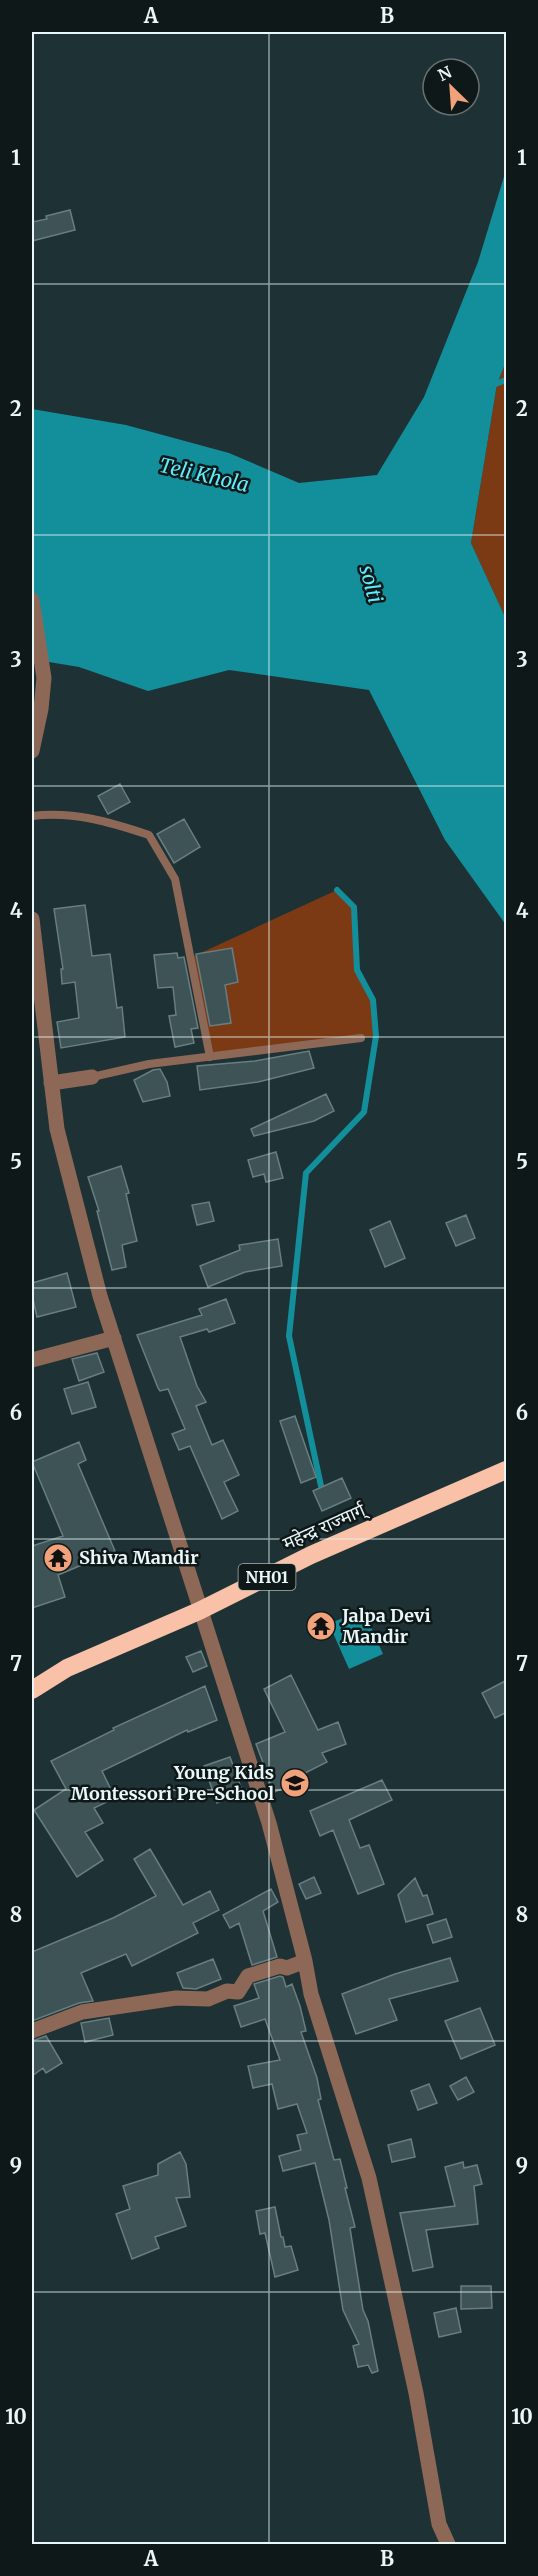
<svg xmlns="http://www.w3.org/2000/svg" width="538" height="2576" font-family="Merriweather,'Noto Sans Devanagari',serif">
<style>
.green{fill:#7c3a14}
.water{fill:#138e9b}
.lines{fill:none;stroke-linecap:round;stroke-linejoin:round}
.stream{stroke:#138e9b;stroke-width:6}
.building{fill:#3d5356;stroke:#687e81;stroke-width:1.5}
.lane{stroke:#8d6856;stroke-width:8}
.street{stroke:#8d6856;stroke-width:15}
.highway{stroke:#f9c1a7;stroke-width:18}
.grid{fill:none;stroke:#eaf7f8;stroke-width:1.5;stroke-opacity:0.55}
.labels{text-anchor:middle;stroke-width:5;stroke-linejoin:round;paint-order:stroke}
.shield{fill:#0f1819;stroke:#a8b4b5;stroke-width:1.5}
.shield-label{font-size:16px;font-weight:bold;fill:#eaf7f8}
.street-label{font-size:18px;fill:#eaf7f8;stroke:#0f1819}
.poi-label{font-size:18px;font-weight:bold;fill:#eaf7f8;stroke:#0f1819;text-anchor:start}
.water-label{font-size:20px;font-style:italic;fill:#5eecfc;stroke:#0f1819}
.neatline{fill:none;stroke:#eaf7f8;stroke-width:2}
.grid-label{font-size:20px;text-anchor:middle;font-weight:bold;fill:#eaf7f8}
</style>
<rect width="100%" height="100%" fill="#1e3235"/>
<path class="green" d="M506 362V619L471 543 497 384Z
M337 890 354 907 357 970 373 1000 376 1036 210 1057 192 957Z"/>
<path class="water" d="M506 170V362L497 384 471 543 506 619V925L445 840 369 690 229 670 148 691 79 667 43 661 32 645V409L126 425 229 453 299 483 377 475 424 397 478 262Z
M363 1609 383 1654 349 1669 329 1624Z"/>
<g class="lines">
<path class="stream" d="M490 386 506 380
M321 1486 289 1336 306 1173 364 1112 376 1036 373 1000 357 970 354 907 337 890"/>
</g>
<path class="building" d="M70 210 75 230 32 241V222L47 219 46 216Z
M120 784 130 802 108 814 98 796Z
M184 819 200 847 174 863 157 834Z
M85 905 92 956 110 954 117 1008 122 1007 125 1037 61 1048 57 1022 79 1018 75 982 62 984 61 969H63L54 909Z
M232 948 238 982 225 985 231 1023 210 1026 196 954Z
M177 953 178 958 184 957 198 1028 191 1029 194 1043 175 1047 169 1016 176 1015 173 987 158 988 154 955Z
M309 1051 314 1068 258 1082 200 1090 197 1066 255 1061Z
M160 1069 167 1082 170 1096 143 1102 134 1080 153 1070Z
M326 1094 334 1111 314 1121 254 1136 251 1129Z
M276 1152 283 1178 266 1182 264 1174 253 1177 248 1160Z
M121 1166 129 1193 126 1194 137 1241 122 1245 126 1267 112 1270 97 1211H99L88 1177Z
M209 1202 214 1221 197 1225 192 1205Z
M466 1215 475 1238 456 1246 446 1223Z
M390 1221 405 1258 385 1267 370 1230Z
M278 1239 282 1266 245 1272 208 1287 200 1266 240 1250 239 1245Z
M67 1273 76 1307 37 1317 32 1295V1283Z
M226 1299 235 1323 209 1332 207 1329 180 1337 197 1386 206 1402 196 1406 212 1445 223 1440 239 1475 224 1482 238 1511 222 1519 190 1446 179 1450 172 1434 185 1429 168 1389 160 1391 158 1388 137 1335 202 1315 199 1309Z
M97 1353 104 1372 79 1381 72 1359Z
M88 1382 96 1407 72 1414 64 1389Z
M295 1416 316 1477 301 1483 280 1421Z
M79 1442 86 1460 78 1464 115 1551 58 1575 65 1597 32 1608V1546L63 1536 32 1462Z
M342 1478 351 1498 322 1511 313 1491Z
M201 1651 207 1666 193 1672 186 1657Z
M291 1675 318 1730 338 1722 346 1744 322 1753 327 1762 305 1773 308 1779 274 1792 256 1744 285 1732 264 1689Z
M507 1680V1712L495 1718 482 1693Z
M205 1686 217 1720 188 1732 187 1730 102 1771 115 1798 94 1808 103 1823 85 1832 103 1860 77 1877 34 1810 66 1789 51 1761 114 1730 113 1728Z
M230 1757 243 1793 217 1803 204 1766Z
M382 1780 392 1800 349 1820 360 1848 369 1845 384 1884 358 1894 333 1830 320 1836 310 1811Z
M150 1849 183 1905 210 1891 219 1910 193 1923 198 1933 132 1966 126 1954 81 1973 93 2001 79 2003 32 2021V1952L113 1918 156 1896 134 1859Z
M314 1877 321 1893 306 1899 299 1884Z
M415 1878 423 1896 427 1895 433 1914 406 1922 398 1895Z
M271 1889 278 1902 263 1911 277 1957 252 1965 239 1923 230 1928 223 1915Z
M446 1919 452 1937 433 1943 427 1925Z
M450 1958 458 1981 389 1999 397 2020 356 2034 342 1994 395 1974Z
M213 1959 221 1979 196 1989 183 1988 177 1973Z
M280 1976 283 1977 286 1987 292 1984 300 2006 306 2031 301 2032 317 2078 321 2099 318 2100 334 2160 340 2159 347 2188H345L355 2227 350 2228 363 2310 368 2321 378 2371 372 2373 368 2365 358 2367 353 2346 359 2344 343 2310 329 2220 315 2163 283 2171 279 2156 301 2150 297 2135 307 2133 297 2104 278 2109 272 2084 253 2088 248 2066 280 2060 265 2019 241 2027 234 2006 259 1998 254 1984Z
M480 2008 495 2045 461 2059 445 2021Z
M109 2018 113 2035 85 2042 81 2023Z
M46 2036 62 2063 46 2073 43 2068 32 2076V2041Z
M466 2077 474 2092 458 2100 450 2086Z
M429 2084 437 2103 418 2110 411 2091Z
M411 2139 415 2157 392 2162 388 2145Z
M180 2152 186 2164 190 2197 176 2198 186 2226 155 2237 159 2248 132 2259 116 2214 130 2209 123 2186 158 2175V2164Z
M463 2162 464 2168 477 2165 482 2184 474 2186 478 2224 426 2230 433 2267 413 2271 400 2213 455 2206 445 2167Z
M275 2207 281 2237H283L285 2247 291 2246 298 2270 275 2277 265 2233 260 2234 256 2211Z
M461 2286H491L492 2308 461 2309Z
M456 2308 461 2332 439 2337 434 2313Z"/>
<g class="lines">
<path class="lane" d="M32 816C74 811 110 822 149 835L175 879 210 1057
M92 1077 149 1064 361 1038"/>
<path class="street" d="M32 600 44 678 41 709 32 751
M32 919 57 1129 100 1296 269 1823 305 1961 311 1994 369 2178 416 2393 439 2524 448 2544
M51 1083 92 1077
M32 1360 114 1338
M32 2031 82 2012 176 1998 208 1999 227 1991 238 1992 248 1976 280 1966 287 1968 305 1961"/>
<path class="highway" d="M32 1690 67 1668 199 1611 311 1555 506 1470"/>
</g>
<path class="grid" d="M269 32V2544M32 284H506M32 535H506M32 786H506M32 1037H506M32 1288H506M32 1539H506M32 1790H506M32 2041H506M32 2292H506"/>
<defs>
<g id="temple-disc" transform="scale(1.5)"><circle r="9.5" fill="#f1a27b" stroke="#0f1819"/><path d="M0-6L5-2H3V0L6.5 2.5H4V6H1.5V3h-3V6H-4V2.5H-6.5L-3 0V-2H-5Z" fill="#111"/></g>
<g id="school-disc" transform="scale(1.5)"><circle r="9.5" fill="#f1a27b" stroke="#0f1819"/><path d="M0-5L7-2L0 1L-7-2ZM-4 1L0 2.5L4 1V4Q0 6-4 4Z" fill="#111"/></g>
</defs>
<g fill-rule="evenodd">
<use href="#temple-disc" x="58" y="1558"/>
<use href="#temple-disc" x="321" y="1626"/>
<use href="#school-disc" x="295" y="1783"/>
</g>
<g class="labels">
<rect class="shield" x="238.5" y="1564" width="57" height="26" rx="4.5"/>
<g class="shield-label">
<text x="267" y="1583">NH01</text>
</g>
<g class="street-label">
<text transform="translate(324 1527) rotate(-24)" y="6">महेन्द्र राज्मार्ग्</text>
</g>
<g class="poi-label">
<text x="79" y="1564">Shiva Mandir</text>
<text x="342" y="1622">Jalpa Devi<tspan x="342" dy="21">Mandir</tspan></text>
<text x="274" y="1779" text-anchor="end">Young Kids<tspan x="274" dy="21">Montessori Pre-School</tspan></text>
</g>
<g class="water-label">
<text transform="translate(204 475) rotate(13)" y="7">Teli Khola</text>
<text transform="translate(371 584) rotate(75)" y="7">solti</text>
</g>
</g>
<rect width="538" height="2576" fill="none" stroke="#0f1819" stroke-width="66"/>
<g transform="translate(451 87) rotate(335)"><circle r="28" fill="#0f1819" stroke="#677172" stroke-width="1.5"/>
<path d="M0-4.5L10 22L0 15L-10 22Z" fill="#f1a27b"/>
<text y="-9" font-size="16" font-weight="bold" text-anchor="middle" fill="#eaf7f8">N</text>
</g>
<rect x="33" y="33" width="472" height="2510" class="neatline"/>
<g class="grid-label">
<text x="151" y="23">A</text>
<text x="387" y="23">B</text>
<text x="16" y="165">1</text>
<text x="522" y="165">1</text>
<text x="16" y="416">2</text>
<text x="522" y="416">2</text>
<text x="16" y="667">3</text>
<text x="522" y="667">3</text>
<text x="16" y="918">4</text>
<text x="522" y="918">4</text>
<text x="16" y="1169">5</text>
<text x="522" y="1169">5</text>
<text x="16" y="1420">6</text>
<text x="522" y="1420">6</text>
<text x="16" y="1671">7</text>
<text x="522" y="1671">7</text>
<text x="16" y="1922">8</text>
<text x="522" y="1922">8</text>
<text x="16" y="2173">9</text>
<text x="522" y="2173">9</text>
<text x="16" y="2424">10</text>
<text x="522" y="2424">10</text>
<text x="151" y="2566">A</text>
<text x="387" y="2566">B</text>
</g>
</svg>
